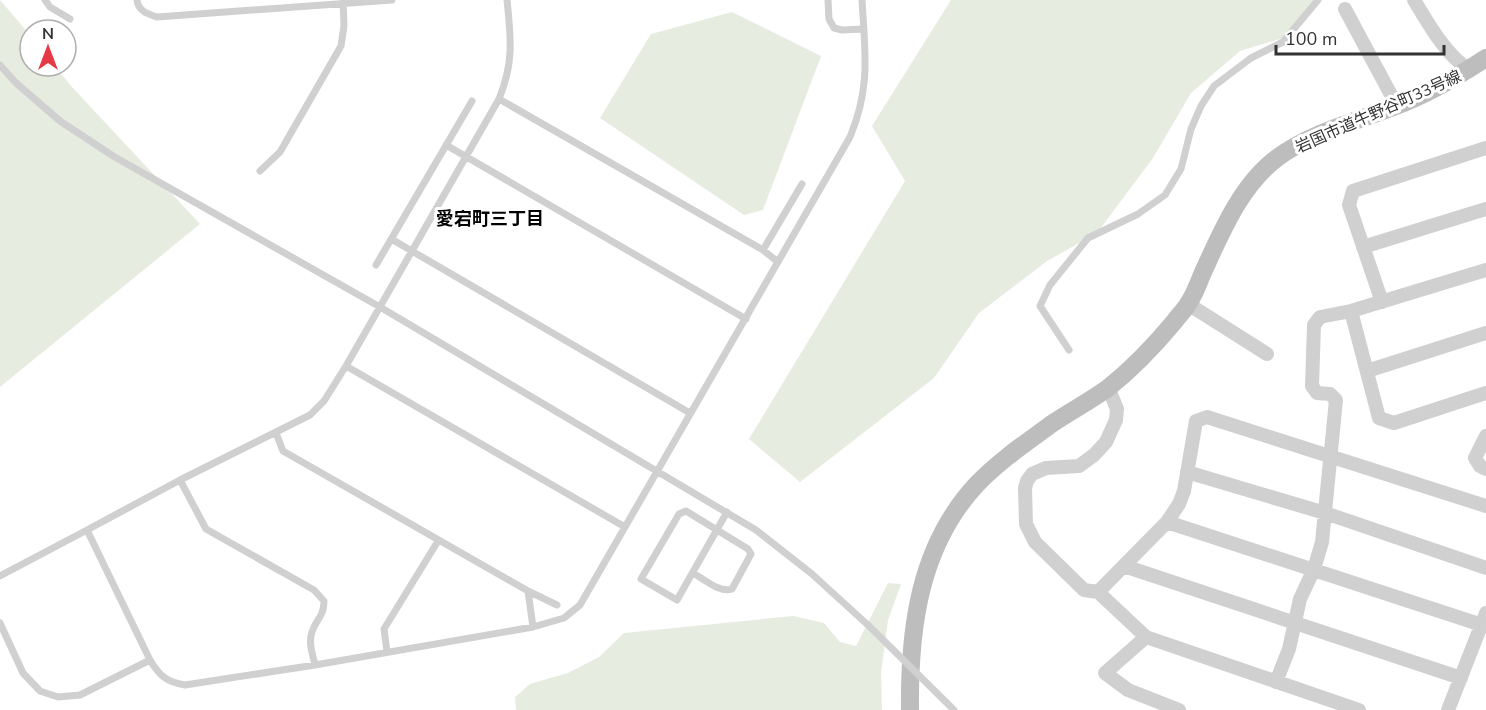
<svg xmlns="http://www.w3.org/2000/svg" width="1486" height="710" font-family="'Nunito Sans','Noto Sans JP',sans-serif">
<style>
.green{fill:#e6ecdf}
.lines{fill:none;stroke-linecap:round;stroke-linejoin:round}
.lane{stroke:#d0d0d0;stroke-width:7}
.street{stroke:#d0d0d0;stroke-width:14}
.secondary{stroke:#bdbdbd;stroke-width:18}
.lane-bridge{stroke:#d0d0d0;stroke-width:7}
.labels{text-anchor:middle;stroke-width:6;stroke-linejoin:round;paint-order:stroke}
.street-label{font-size:16px;fill:#333;stroke:#fff}
.neighbourhood-label{font-size:18px;font-weight:bold;fill:#000;stroke:#fff}
</style>
<rect width="100%" height="100%" fill="#fff"/>
<path class="green" d="M0 0 30 35V66H55L72 87 200 224 0 387Z
M951 0H1316L1283 38 1240 51 1191 93 1153 158 1097 233 1047 261 979 313 934 378 800 482 749 439 905 181 872 126Z
M732 12 821 56 763 210 744 215 600 118 651 34Z
M888 583 901 584 888 620 881 673 882 710H516L515 697 530 684 568 673 599 657 624 633 793 616 824 623 840 642 856 646Z"/>
<g class="lines">
<path class="lane" d="M45 0 50 7 70 19
M137 0C138 11 148 14 157 17L392 0
M507 0C511 39 514 62 499 99L346 366 324 401 310 415 180 480 87 530 150 660C159 675 166 682 185 685L315 665 533 627 564 618 580 605 850 137C871 87 865 52 862 0
M828 0 829 19 834 28 842 30 863 29
M0 65 16 83 60 121 113 156 380 307 756 530 812 574 869 626
M499 99 763 250 778 262
M446 145 746 319
M260 171 280 152 341 46 344 26 343 0
M393 240 690 413
M763 250 802 184
M376 265 472 101
M1069 350 1040 306 1050 285 1088 238 1138 214 1165 195 1181 169 1191 129 1201 106 1214 86 1251 58 1283 42 1318 0
M346 366 625 527
M276 433 283 451 528 591 533 627
M180 480 206 529 314 590 324 601C324 617 316 619 312 632 308 643 313 655 315 665
M693 573C704 579 719 593 732 589L751 554 748 549 686 511 679 514 641 579 677 600 727 512
M0 576 87 530
M528 591 557 605
M0 623 23 673 40 691 58 697 80 695 150 660
M387 652 384 629 438 541"/>
<path class="street" d="M1414 0C1429 24 1444 53 1469 70
M1345 9 1397 106
M1363 247 1486 209
M1382 302 1349 205 1353 191 1486 148
M1188 304 1267 354
M1351 311 1379 418 1394 423 1486 393
M1367 371 1486 333
M1108 387 1117 409 1116 420 1106 442 1094 455 1079 466 1046 468 1032 474 1027 481 1025 488 1026 524 1035 542 1084 590 1098 592 1146 637 1359 710
M1486 436 1475 458 1480 466 1486 469
M1187 472 1325 513 1486 568
M1167 522 1482 625
M1124 566 1461 678
M1098 592 1167 522 1179 504 1184 491 1196 421 1207 417 1486 506
M1146 637 1105 673 1128 690 1179 710
M1276 682 1289 649 1300 599 1314 569 1322 542 1336 400 1330 394 1317 393 1312 386 1314 325 1320 317 1351 311 1486 270
M1448 710 1486 613"/>
<path class="secondary" d="M910 710C909 629 919 546 977 484 999 461 1027 442 1053 423 1071 411 1090 401 1108 388 1132 369 1154 346 1174 322 1178 316 1184 311 1188 304 1195 294 1199 281 1204 270 1222 231 1241 185 1277 158 1311 132 1356 122 1396 106 1428 94 1457 77 1486 58"/>
<path class="lane-bridge" d="M869 626 954 710"/>
</g>
<g class="labels">
<g class="street-label">
<text transform="translate(1378 111) rotate(-24)" y="6">岩国市道牛野谷町33号線</text>
</g>
<g class="neighbourhood-label">
<text x="490" y="225">愛宕町三丁目</text>
</g>
</g>
<g transform="translate(48 48)"><circle r="28" fill="#ffffff" stroke="#adadad" stroke-width="1.5"/>
<path d="M0-4.5L10 22L0 15L-10 22Z" fill="#e63946"/>
<text y="-9" font-size="16" font-weight="bold" text-anchor="middle" fill="#333333">N</text>
</g>
<path d="M1276 45v9h168v-9" fill="none" stroke="#333333" stroke-width="3"/>
<text x="1285" y="45" font-size="18" fill="#333333" stroke="#ffffff" stroke-width="4.5" paint-order="stroke">100 m</text>
</svg>
